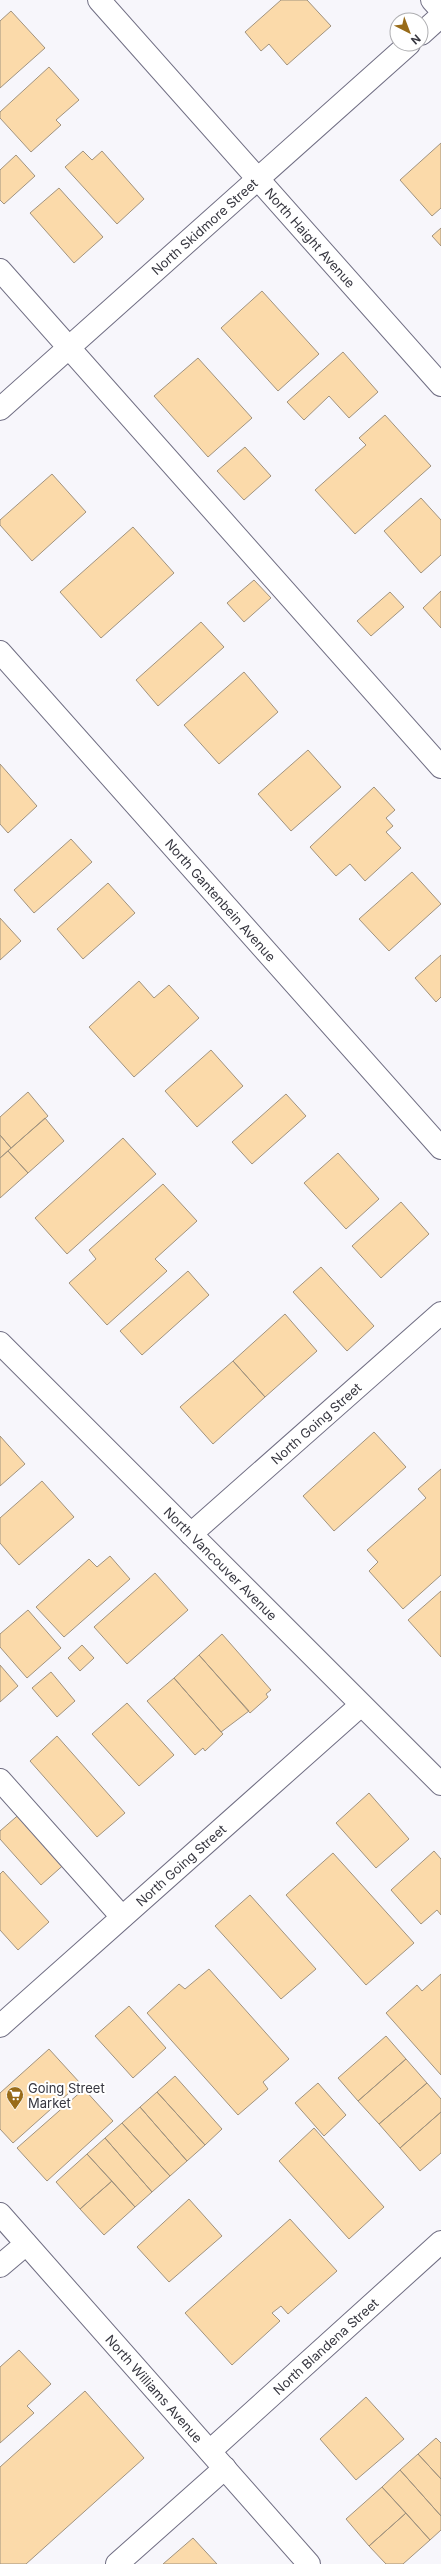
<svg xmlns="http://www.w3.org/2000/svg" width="441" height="2564" font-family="Inter,sans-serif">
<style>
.building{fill:#fbdaaa;stroke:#a1937f}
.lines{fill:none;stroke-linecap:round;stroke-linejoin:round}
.lane-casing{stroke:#706e83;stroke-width:24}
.street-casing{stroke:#706e83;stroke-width:24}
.secondary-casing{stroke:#706e83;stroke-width:24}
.lane{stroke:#fff;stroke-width:22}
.street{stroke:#fff;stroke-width:22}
.secondary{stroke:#fff;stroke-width:22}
.labels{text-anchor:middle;stroke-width:4;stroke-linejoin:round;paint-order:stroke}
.street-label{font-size:13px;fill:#36363f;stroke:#fff}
.poi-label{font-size:13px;fill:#36363f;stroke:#fff;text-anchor:start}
</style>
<rect width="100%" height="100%" fill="#f7f6fb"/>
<path class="building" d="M281 0H307L331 26 287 65 269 44 261 51 245 32Z
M11 11 45 48 0 88V21Z
M49 67 79 100 56 120 61 125 31 152 0 118V112Z
M441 143V208L432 216 400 180Z
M83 151 92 160 102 151 144 199 117 224 65 167Z
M16 155 35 176 4 204 0 200V170Z
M59 188 103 237 74 263 30 213Z
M441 228V246L432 236Z
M262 291 319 354 278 391 221 328Z
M343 352 378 392 349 418 329 396 304 420 287 402Z
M198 358 252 418 208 457 154 396Z
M385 415 431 466 355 534 315 490 366 445 359 438Z
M245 447 271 476 244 500 217 471Z
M52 474 86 512 32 561 0 525V520Z
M421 498 441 520V555L421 573 384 531Z
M133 527 174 573 101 638 60 592Z
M254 580 271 598 244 622 227 603Z
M441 591V628L423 608Z
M390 592 404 607 371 636 357 621Z
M201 622 224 647 158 706 136 680Z
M244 672 278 712 219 764 184 725Z
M308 750 341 787 291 831 258 794Z
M0 764 37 806 8 833 0 824Z
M374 787 395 810 386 818 393 826 386 832 401 848 365 881 350 864 336 876 310 847Z
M71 839 92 862 34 913 14 890Z
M412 872 441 904 389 951 359 919Z
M108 883 135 913 83 959 57 929Z
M0 918 21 941 0 960Z
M441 955V997L436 1002 415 978Z
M139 981 154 998 169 985 199 1018 134 1077 89 1027Z
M211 1050 243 1086 197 1127 165 1091Z
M28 1092 48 1116 11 1148 0 1135V1117Z
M286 1094 306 1116 252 1164 232 1142Z
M45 1118 64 1141 28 1173 8 1151Z
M0 1135 11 1148 0 1158Z
M123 1138 156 1174 67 1254 35 1218Z
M8 1151 28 1173 0 1198V1158Z
M338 1153 379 1199 346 1229 304 1183Z
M163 1184 197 1221 155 1259 167 1271 107 1325 69 1283 96 1259 89 1250Z
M401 1202 429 1234 381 1278 352 1246Z
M321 1267 374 1326 347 1351 293 1292Z
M188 1271 209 1295 142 1355 120 1331Z
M285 1314 317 1351 265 1397 233 1361Z
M233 1361 265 1397 213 1444 180 1407Z
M374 1432 406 1467 334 1531 303 1496Z
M0 1436 25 1464 0 1486Z
M441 1469V1575L403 1609 369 1571 378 1562 367 1550 426 1498 418 1489Z
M42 1481 74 1517 19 1565 0 1543V1518Z
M110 1556 130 1579 64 1637 36 1607 89 1559 97 1567Z
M155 1573 188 1610 127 1664 94 1627Z
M441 1591V1657L408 1620Z
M28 1610 61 1648 27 1678 0 1647V1634Z
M222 1634 271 1690 266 1694 268 1697 250 1713 199 1655Z
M82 1645 94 1658 80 1671 68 1658Z
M199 1655 249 1711 221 1732 174 1678Z
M0 1665 18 1686 0 1702Z
M51 1672 75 1701 57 1717 32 1688Z
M174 1678 223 1734 205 1751 203 1748 195 1755 147 1701Z
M127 1703 174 1755 139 1786 92 1734Z
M57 1736 125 1813 97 1837 30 1761Z
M369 1793 409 1839 376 1868 336 1823Z
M23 1811 68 1861 41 1885 0 1839V1831Z
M434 1851 441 1859V1915L437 1910 421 1924 391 1890Z
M333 1853 414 1943 366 1985 286 1895Z
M3 1871 49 1922 18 1950 0 1930V1874Z
M250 1895 316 1969 281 1999 215 1926Z
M209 1969 289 2059 263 2082 268 2089 238 2115 147 2013 179 1984 185 1989Z
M441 1974V2075L386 2013 417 1985 422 1991Z
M129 2006 166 2048 133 2078 95 2036Z
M386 2036 406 2059 358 2101 338 2078Z
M49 2049 80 2083 13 2143 0 2129V2093Z
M406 2059 427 2083 379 2124 358 2101Z
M175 2076 222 2129 205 2145 157 2092Z
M318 2083 346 2115 324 2136 295 2103Z
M427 2083 441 2099V2112L400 2148 379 2124Z
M84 2089 113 2121 47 2181 17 2148Z
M157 2092 205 2145 187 2161 140 2107Z
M140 2107 187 2161 170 2176 122 2123Z
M441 2112V2153L420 2171 400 2148Z
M122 2123 170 2176 152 2192 105 2138Z
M314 2128 384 2207 349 2239 279 2161Z
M105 2138 152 2192 135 2207 87 2154Z
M87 2154 112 2181 80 2209 56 2182Z
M112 2181 135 2207 104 2235 80 2209Z
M189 2199 222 2236 169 2282 137 2247Z
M290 2219 337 2271 288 2314 281 2306 272 2313 280 2321 232 2365 185 2313Z
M19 2350 51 2384 27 2406 34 2413 0 2443V2367Z
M85 2391 144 2458 26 2564H0V2467Z
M366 2397 404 2439 356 2480 320 2439Z
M436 2438 441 2443V2479L418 2454Z
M418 2454 441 2479V2516L400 2470Z
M400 2470 441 2516V2530L430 2540 382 2487Z
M382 2487 406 2513 369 2546 346 2519Z
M406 2513 430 2540 403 2564H386L369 2546Z
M193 2538 217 2564H163Z"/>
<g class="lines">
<g class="lane-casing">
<path id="lane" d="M432 0 441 10
M0 270 441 767
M0 1780 122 1917
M0 2266 26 2244
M117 2564 225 2468"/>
</g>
<g class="street-casing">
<g id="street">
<path id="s1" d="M99 0 441 385"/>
<path id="s2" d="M0 652 441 1148"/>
<path id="s3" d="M191 1534 441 1313"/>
<path id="s4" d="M0 2026 361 1705"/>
<path id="s5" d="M210 2451 441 2242"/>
</g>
</g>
<g class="secondary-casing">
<g id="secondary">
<path d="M421 34 441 16"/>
<path id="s6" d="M0 409 409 44"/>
<path id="s7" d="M0 1343 441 1784"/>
<path id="s8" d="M0 2214 309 2564"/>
</g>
</g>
<use href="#lane" class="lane"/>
<use href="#street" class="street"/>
<use href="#secondary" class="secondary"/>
</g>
<defs>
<g id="supermarket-pin" transform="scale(0.9)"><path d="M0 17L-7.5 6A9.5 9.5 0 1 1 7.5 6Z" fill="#986b19" stroke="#fff"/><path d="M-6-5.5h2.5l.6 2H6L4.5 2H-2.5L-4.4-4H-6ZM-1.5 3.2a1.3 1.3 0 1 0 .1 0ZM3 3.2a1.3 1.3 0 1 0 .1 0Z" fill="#fff"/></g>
</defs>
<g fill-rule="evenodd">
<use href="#supermarket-pin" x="15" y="2095"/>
</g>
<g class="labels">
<g class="street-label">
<text dy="5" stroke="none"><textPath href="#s6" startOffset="274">North Skidmore Street</textPath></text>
<text dy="5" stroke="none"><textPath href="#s1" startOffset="318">North Haight Avenue</textPath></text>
<text dy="5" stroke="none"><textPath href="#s2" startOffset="332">North Gantenbein Avenue</textPath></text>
<text dy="5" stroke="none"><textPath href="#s3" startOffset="167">North Going Street</textPath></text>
<text dy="5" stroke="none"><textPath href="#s7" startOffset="312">North Vancouver Avenue</textPath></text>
<text dy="5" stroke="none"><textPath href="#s4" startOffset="242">North Going Street</textPath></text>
<text dy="5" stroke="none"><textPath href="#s5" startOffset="156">North Blandena Street</textPath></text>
<text dy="5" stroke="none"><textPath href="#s8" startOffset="233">North Williams Avenue</textPath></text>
</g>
<g class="poi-label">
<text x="28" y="2093">Going Street<tspan x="28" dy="15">Market</tspan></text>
</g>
</g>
<g transform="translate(409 32) rotate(138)"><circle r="19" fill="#ffffff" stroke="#afafb2"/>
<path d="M0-3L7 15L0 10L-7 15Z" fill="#986b19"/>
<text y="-6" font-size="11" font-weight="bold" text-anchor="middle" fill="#36363f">N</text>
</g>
</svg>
